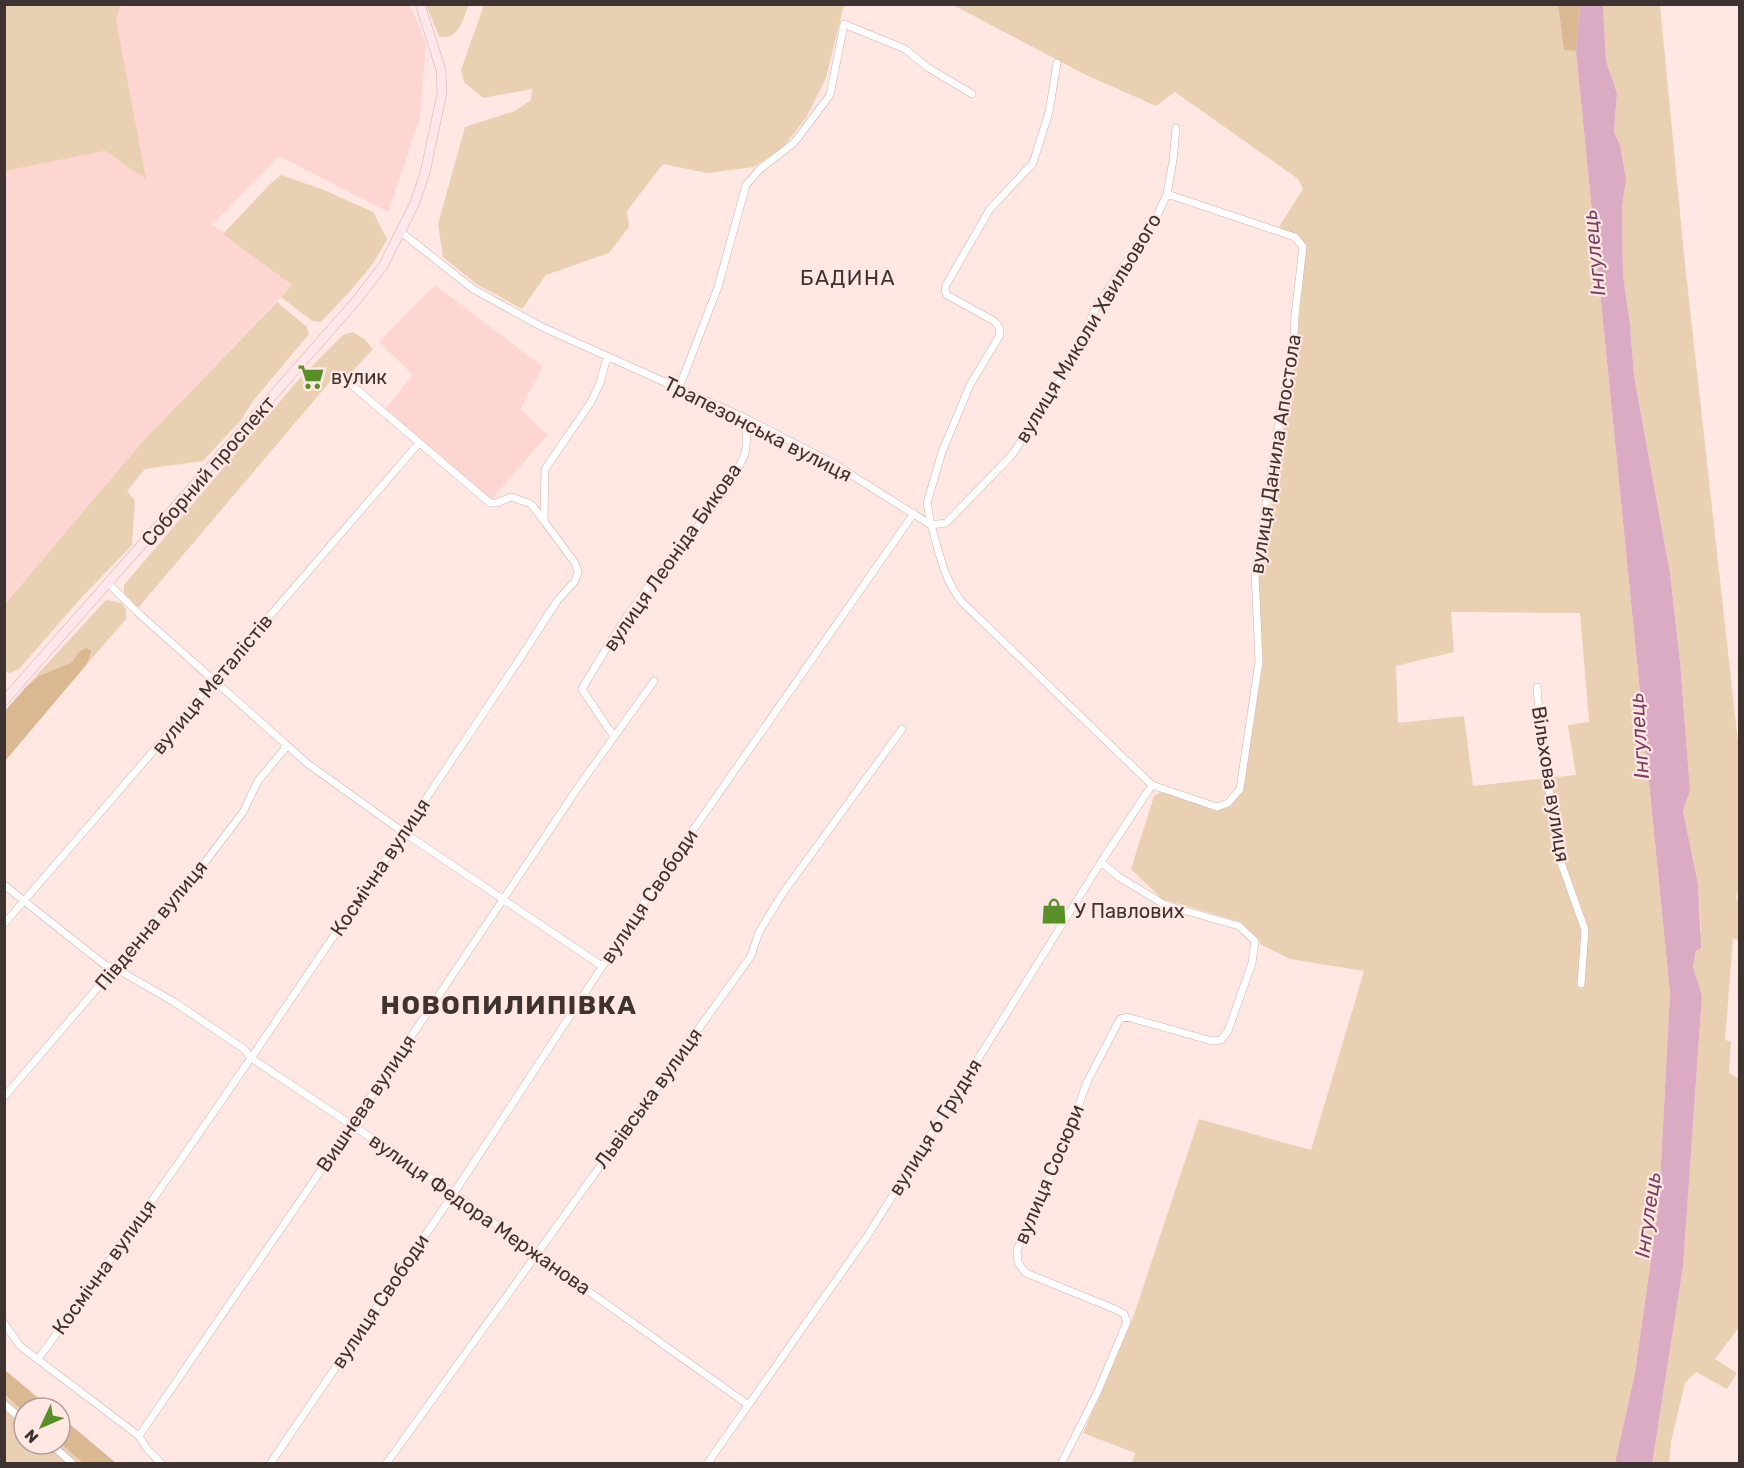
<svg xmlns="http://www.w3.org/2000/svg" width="1744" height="1468" font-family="Rubik,sans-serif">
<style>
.built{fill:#fdd6d1}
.green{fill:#ead0b3;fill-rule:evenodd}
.forest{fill:#dab892}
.water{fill:#dbabc4}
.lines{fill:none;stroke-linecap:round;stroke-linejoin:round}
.street-casing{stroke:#cfb2ae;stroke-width:8}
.secondary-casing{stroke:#cfb2ae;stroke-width:10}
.street{stroke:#fff;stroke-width:7}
.secondary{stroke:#fde7eb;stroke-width:9}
.labels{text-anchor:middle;stroke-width:4.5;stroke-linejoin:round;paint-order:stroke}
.street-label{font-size:20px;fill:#3f3332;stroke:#ffe7e3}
.poi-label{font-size:20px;fill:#3f3332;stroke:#ffe7e3;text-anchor:start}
.water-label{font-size:21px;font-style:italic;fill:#7b3f62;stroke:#ffe7e3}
.neighbourhood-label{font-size:21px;letter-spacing:1.5px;fill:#3f3332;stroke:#ffe7e3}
.district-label{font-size:26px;font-weight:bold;letter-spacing:1.5px;fill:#3f3332;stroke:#ffe7e3}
</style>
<rect width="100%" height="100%" fill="#ffe7e3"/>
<path class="built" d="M121 5H410L426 44 420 118 388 212 279 156 212 225 292 285 142 442 5 604V171L105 151 145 178 116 19Z
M435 285 543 367 520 409 547 435 492 499 385 409 413 375 379 342Z"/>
<path class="green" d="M5 4 121 5 116 19 146 179 105 151 5 171Z
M426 5H469C463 19 458 42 439 36Z
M484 5H844L826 78 806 118 780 151 753 167 707 173 663 164 627 211 629 227 609 253 546 275 522 309 475 283 443 257 438 224 465 127 515 111 531 100 532 89 483 98 464 82 461 70Z
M953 5H1558L1564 50 1576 51 1670 993 1659 1201 1635 1373 1615 1463H1132L1135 1453 1083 1433 1134 1315 1199 1119 1311 1150 1364 971 1290 959 1262 945 1241 922 1162 899 1131 869 1154 796 1163 791 1216 810 1229 807 1241 791 1263 663 1257 573 1266 538 1297 346 1305 246 1296 237 1279 227 1303 189 1298 179 1175 92 1156 106 1084 74ZM1451 612 1580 613 1589 722 1568 725 1576 775 1473 786 1464 716 1398 723 1396 666 1454 652Z
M1603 5H1660L1685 264 1740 760V880L1736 899 1739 900 1740 940 1733 939 1725 1040 1731 1042 1729 1073 1740 1079V1326L1715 1359 1737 1373 1727 1389 1696 1372 1685 1383 1671 1442 1669 1464 1652 1463 1683 1267 1702 997 1693 967 1701 930 1698 884 1683 811 1690 790 1680 661 1670 573 1634 376 1630 324 1623 275 1622 208 1626 179 1620 145 1614 132 1617 93 1606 61Z
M281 175 324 190 373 212 387 239C372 271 345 296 321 322L312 321 281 297 292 285 223 234 270 184Z
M277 302 307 327 309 334 253 401 241 420 203 461 145 469 127 491 135 500 132 545 82 597 19 669 10 673 5 672V604L142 442Z
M353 332 364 339 373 349 348 376 340 370 138 608 124 593V585L300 378 343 335Z
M106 600 122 603 126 610V619L87 664 92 652H79L71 663 25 688Z
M4 1395 24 1412V1444L60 1443 83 1463H5Z"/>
<path class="forest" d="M1558 5H1580L1576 51 1564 50Z
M86 648 92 651 87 664 5 761V711L25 688 39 676 71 663 79 652Z
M4 1370H5L50 1408H24V1412L5 1395Z
M60 1416 116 1463H83L60 1443Z"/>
<path class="water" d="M1580 5H1603L1606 61 1617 93 1614 132 1620 145 1626 179 1622 208 1623 275 1630 324 1634 376 1670 573 1680 661 1690 790 1683 811 1698 884 1701 948 1696 951 1693 967 1702 996 1683 1267 1652 1464 1615 1463 1635 1373 1659 1202 1670 993 1576 51Z"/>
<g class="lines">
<g class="street-casing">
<path id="street" d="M1057 63 1049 112 1033 163 990 209 946 285 945 291 947 295 994 321 999 327 1000 335 970 385 942 452 927 503 931 525 946 523 1012 455 1047 402 1076 353 1095 309 1156 218 1167 194 1173 160 1176 128
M401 232 473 289 542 327 747 419 831 462 931 525C939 552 944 580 962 602L1152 785 1217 807 1228 803 1240 789 1259 661 1255 573 1281 410 1293 353 1295 315 1303 247 1295 237 1167 194
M340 375 490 503H497L511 497 531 504 544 521
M679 388 718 287 746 185 760 169 794 143 830 95 844 24 905 49 927 67 972 94
M109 584 137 612 308 764 403 832 602 966
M1537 687 1540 726 1558 854 1585 930 1581 984
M614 737 582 689C603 653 626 615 652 582 683 542 723 502 744 456 748 446 746 430 747 419
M4 885 105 965 115 968 174 1002 244 1049 251 1058 454 1193 536 1254 747 1404
M4 924 419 443
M4 1097 206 861 243 812 258 781 287 746
M4 1323 20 1346 139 1436 147 1449 162 1464
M38 1359C206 1131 361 895 519 660L557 601 575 581 578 572 575 563 544 521 545 469 591 402 600 383 607 357
M4 1404 24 1421
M139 1436 352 1125 581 783 654 681
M51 1444 73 1464
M270 1464 454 1193 668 866 914 513
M386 1464 751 956 759 932 783 893 902 729
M707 1464 868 1235 1101 862 1152 785
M1061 1464 1097 1393 1127 1322 1124 1314 1117 1310 1026 1273 1018 1263 1017 1250 1062 1151 1087 1082 1120 1019 1127 1017 1212 1041 1221 1040 1228 1031 1252 963 1255 941 1239 926 1165 905 1119 877 1101 862"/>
</g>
<g class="secondary-casing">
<path id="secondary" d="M4 701 356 301 383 266 414 205 425 173 442 93 441 70 420 4"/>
</g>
<use href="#street" class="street"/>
<use href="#secondary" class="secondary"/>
</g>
<defs>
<g id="supermarket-bare" transform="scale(2.07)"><path d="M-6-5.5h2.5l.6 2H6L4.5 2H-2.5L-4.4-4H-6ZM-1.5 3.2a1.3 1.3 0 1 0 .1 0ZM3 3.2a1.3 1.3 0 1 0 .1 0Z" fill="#598f29" stroke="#ffe7e3" stroke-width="2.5" paint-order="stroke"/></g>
<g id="shop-bare" transform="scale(2.07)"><path d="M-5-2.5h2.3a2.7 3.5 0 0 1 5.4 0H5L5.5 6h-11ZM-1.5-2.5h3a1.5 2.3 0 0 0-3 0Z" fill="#598f29" stroke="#ffe7e3" stroke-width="2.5" paint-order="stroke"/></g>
</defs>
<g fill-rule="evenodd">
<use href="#supermarket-bare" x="311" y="377"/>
<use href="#shop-bare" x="1054" y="911"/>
</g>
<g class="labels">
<g class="street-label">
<text transform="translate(1088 328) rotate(-59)" y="7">вулиця Миколи Хвильового</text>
<text transform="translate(758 429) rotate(27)" y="7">Трапезонська вулиця</text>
<text transform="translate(1275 454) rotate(-81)" y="7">вулиця Данила Апостола</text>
<text transform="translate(208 471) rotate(-49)" y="7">Соборний проспект</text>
<text transform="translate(672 557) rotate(-55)" y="7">вулиця Леоніда Бикова</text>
<text transform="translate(212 684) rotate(-50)" y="7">вулиця Металістів</text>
<text transform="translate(1551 784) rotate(81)" y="7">Вільхова вулиця</text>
<text transform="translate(380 867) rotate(-56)" y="7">Космічна вулиця</text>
<text transform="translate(649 896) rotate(-56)" y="7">вулиця Свободи</text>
<text transform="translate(151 925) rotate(-50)" y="7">Південна вулиця</text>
<text transform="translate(648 1098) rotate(-54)" y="7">Львівська вулиця</text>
<text transform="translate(366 1103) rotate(-56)" y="7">Вишнева вулиця</text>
<text transform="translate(935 1127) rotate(-58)" y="7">вулиця 6 Грудня</text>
<text transform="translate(1049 1174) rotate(-67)" y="7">вулиця Сосюри</text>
<text transform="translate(480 1214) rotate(35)" y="7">вулиця Федора Мержанова</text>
<text transform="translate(104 1267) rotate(-54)" y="7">Космічна вулиця</text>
<text transform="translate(380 1301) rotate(-56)" y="7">вулиця Свободи</text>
</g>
<g class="poi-label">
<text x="331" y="384">вулик</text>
<text x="1074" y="918">У Павлових</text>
</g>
<g class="water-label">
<text transform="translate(1594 253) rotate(-96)" y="7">Інгулець</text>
<text transform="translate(1639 736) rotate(-94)" y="7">Інгулець</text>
<text transform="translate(1648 1215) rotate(-82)" y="7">Інгулець</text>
</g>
<g class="neighbourhood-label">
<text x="848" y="285">БАДИНА</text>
</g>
<g class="district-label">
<text x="509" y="1014">НОВОПИЛИПІВКА</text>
</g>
</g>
<rect width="1744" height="1468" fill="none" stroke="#3f3332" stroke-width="12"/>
<g transform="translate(42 1426) rotate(226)"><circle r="28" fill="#ffe7e3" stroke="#b29f9c" stroke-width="1.5"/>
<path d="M0-4.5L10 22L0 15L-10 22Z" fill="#598f29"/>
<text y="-9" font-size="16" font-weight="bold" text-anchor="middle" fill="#3f3332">N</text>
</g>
</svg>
